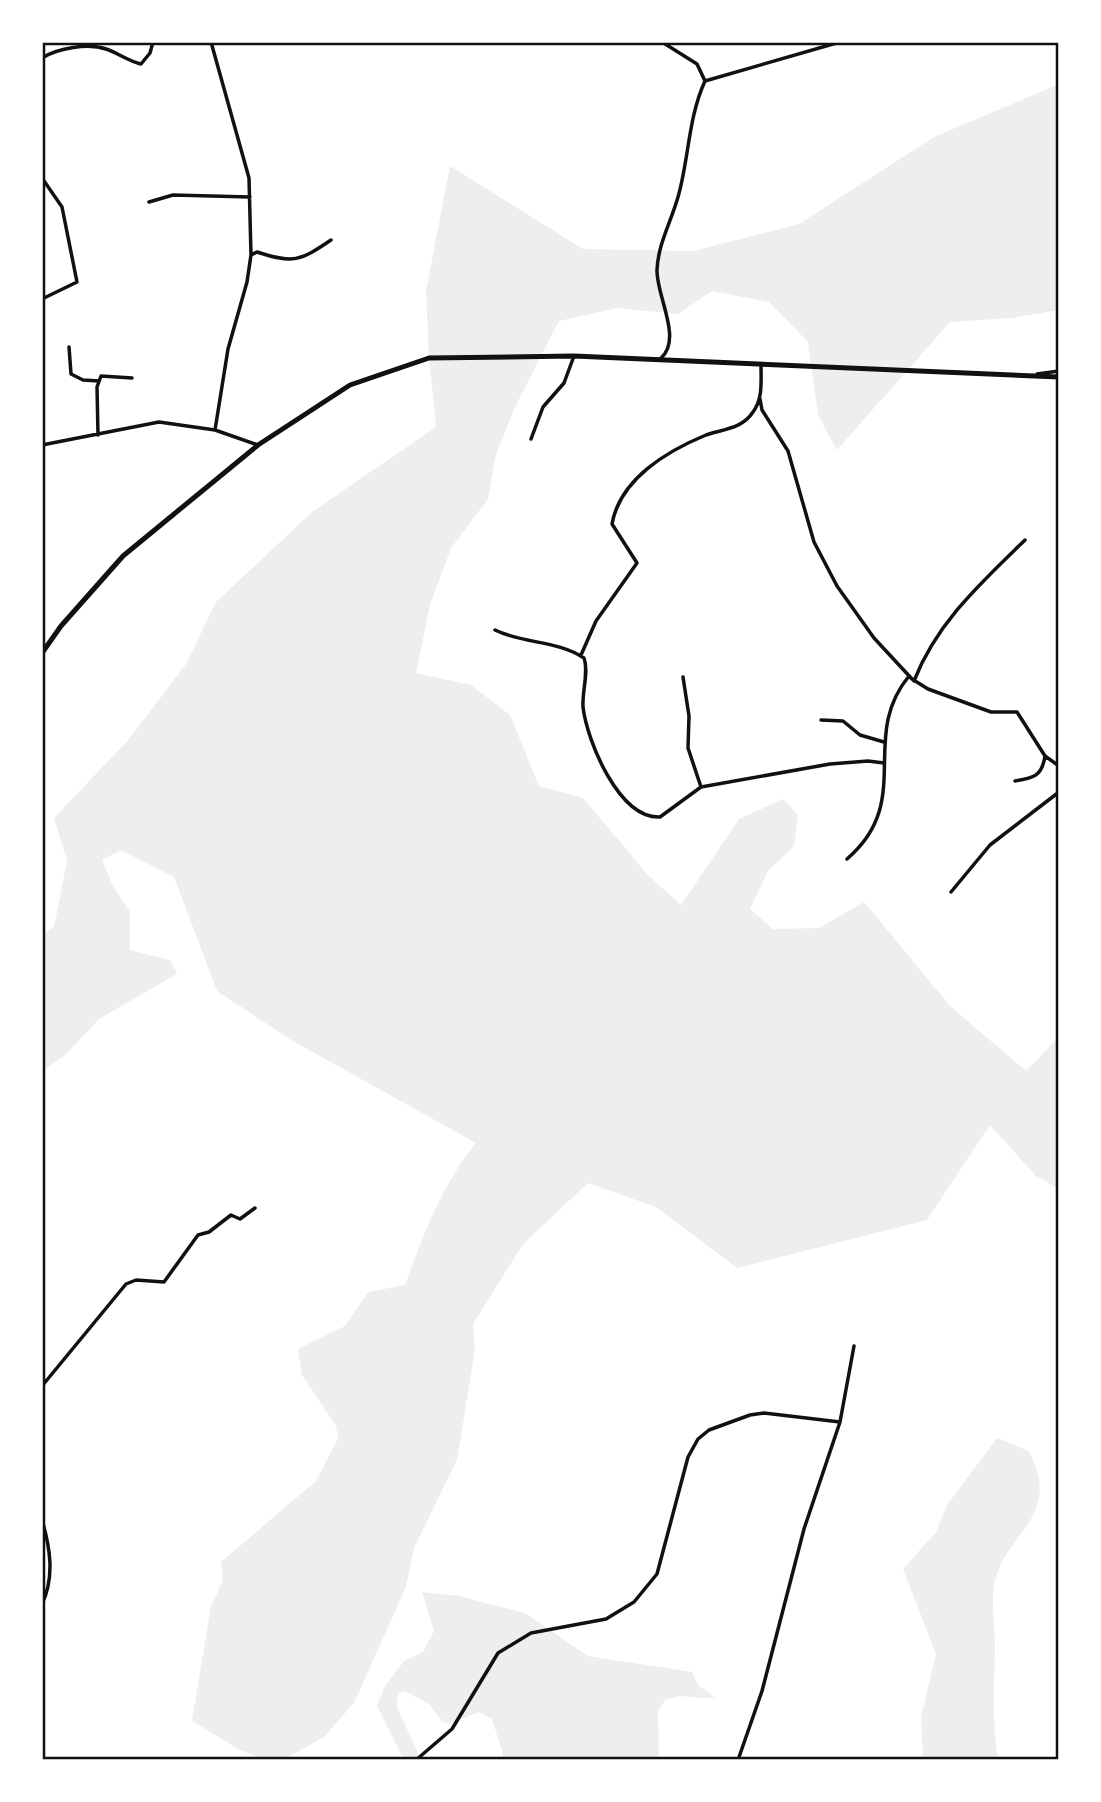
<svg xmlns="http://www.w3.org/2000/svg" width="1101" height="1802" font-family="'Work Sans',sans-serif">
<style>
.green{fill:#eee}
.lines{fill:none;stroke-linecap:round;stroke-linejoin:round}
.minor{stroke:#111;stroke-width:3.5}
.tertiary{stroke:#111;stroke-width:3.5}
.trunk{stroke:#111;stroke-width:5}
.neatline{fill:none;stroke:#111;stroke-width:2.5}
</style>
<rect width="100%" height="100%" fill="#fff"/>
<path class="green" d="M1059 84V310L1011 318 950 322 837 450 818 415 808 342 769 302 712 291 678 314 617 308 559 321 514 409 496 455 488 499 451 548 430 605 416 673 471 685 510 715 539 786 583 798 648 875 681 905 739 819 783 799 798 815 794 846 768 871 750 909 773 929 819 928 864 902 951 1007 1026 1071 1059 1037V1189L1036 1176 990 1125 927 1220 737 1268 656 1207 588 1183 523 1244 473 1324 475 1350 457 1460 414 1548 406 1587 354 1703 324 1737 283 1760H265L240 1750 192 1721 211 1607 223 1580 221 1562 316 1481 338 1438 336 1426 302 1375 298 1349 345 1326 368 1292 405 1285C424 1234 441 1186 476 1143L291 1040 217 991 174 877 121 850 102 860 113 886 130 912V950L170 960 177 974 99 1019 66 1054 42 1072V935L54 927 67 861 54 818 129 739 186 664 216 602 312 512 436 427 429 358 426 291 450 166 583 249 693 251 799 224 934 137Z
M997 1438 1029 1451C1065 1524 999 1530 993 1593 992 1610 995 1629 995 1647 994 1686 992 1722 998 1760H923L921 1717 936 1654 903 1569 936 1532 947 1505Z
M422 1592 459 1596 525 1613 588 1656 692 1672 698 1685 717 1699 680 1696 665 1700 658 1712 659 1760H500L503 1754 492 1719 479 1712 449 1724 442 1721 429 1704 405 1691 398 1693 397 1707 421 1760H408L402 1756 377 1706 385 1686 404 1661 423 1652 434 1631Z"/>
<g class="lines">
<path class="minor" d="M211 42 249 178 251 255 247 282 228 349 215 430
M662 42 697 64 705 81
M42 58C58 48 88 43 106 49 118 53 128 61 141 64L150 53 153 42
M42 178 62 207 77 282 42 299
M149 202 173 195 250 197
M251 255 257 252C293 264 300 261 331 240
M69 347 71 374 83 380 99 381
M661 358C683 339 656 295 657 270 658 244 671 222 678 197 689 159 688 118 705 81L840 42
M760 399 762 410 788 451 814 542 837 586 874 638 912 679 928 689 991 712H1017L1045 756 1059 766
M98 435 97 387 101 376 132 378
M531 439 543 407 564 383 574 356
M42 445 159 422 215 430 258 445
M495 630C523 644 557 640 584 658 589 672 582 691 583 707 587 741 619 819 660 817L701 787 830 764 868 761 884 763
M581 655 596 621 637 563 612 524C620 479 667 451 706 435 723 429 742 429 753 412 763 399 761 381 761 365
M683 677 689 716 688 748 701 787
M914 681C937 622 982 582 1025 540
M821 720 843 721 860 735 884 742
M1015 781C1034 778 1042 776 1045 756
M847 859C915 801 858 738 909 676
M951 892 990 845 1059 792
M42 1386 126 1284 136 1280 164 1282 198 1235 209 1232 231 1215 240 1219 255 1208
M42 1520C50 1547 55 1577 42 1604
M42 1756 43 1760
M416 1760 452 1729 498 1653 531 1633 606 1619 634 1602 657 1574 688 1457 698 1439 709 1430 750 1415 764 1413 840 1422
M738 1760 762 1691 804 1529 840 1422 854 1346"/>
<path class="tertiary" d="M1037 374 1059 371"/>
<path class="trunk" d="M42 653 61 626 123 556 258 445 350 385 429 358 574 356 1059 377"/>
</g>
<rect width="1101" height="1802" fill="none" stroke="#ffffff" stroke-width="88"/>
<rect x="44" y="44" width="1013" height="1714" class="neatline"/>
</svg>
